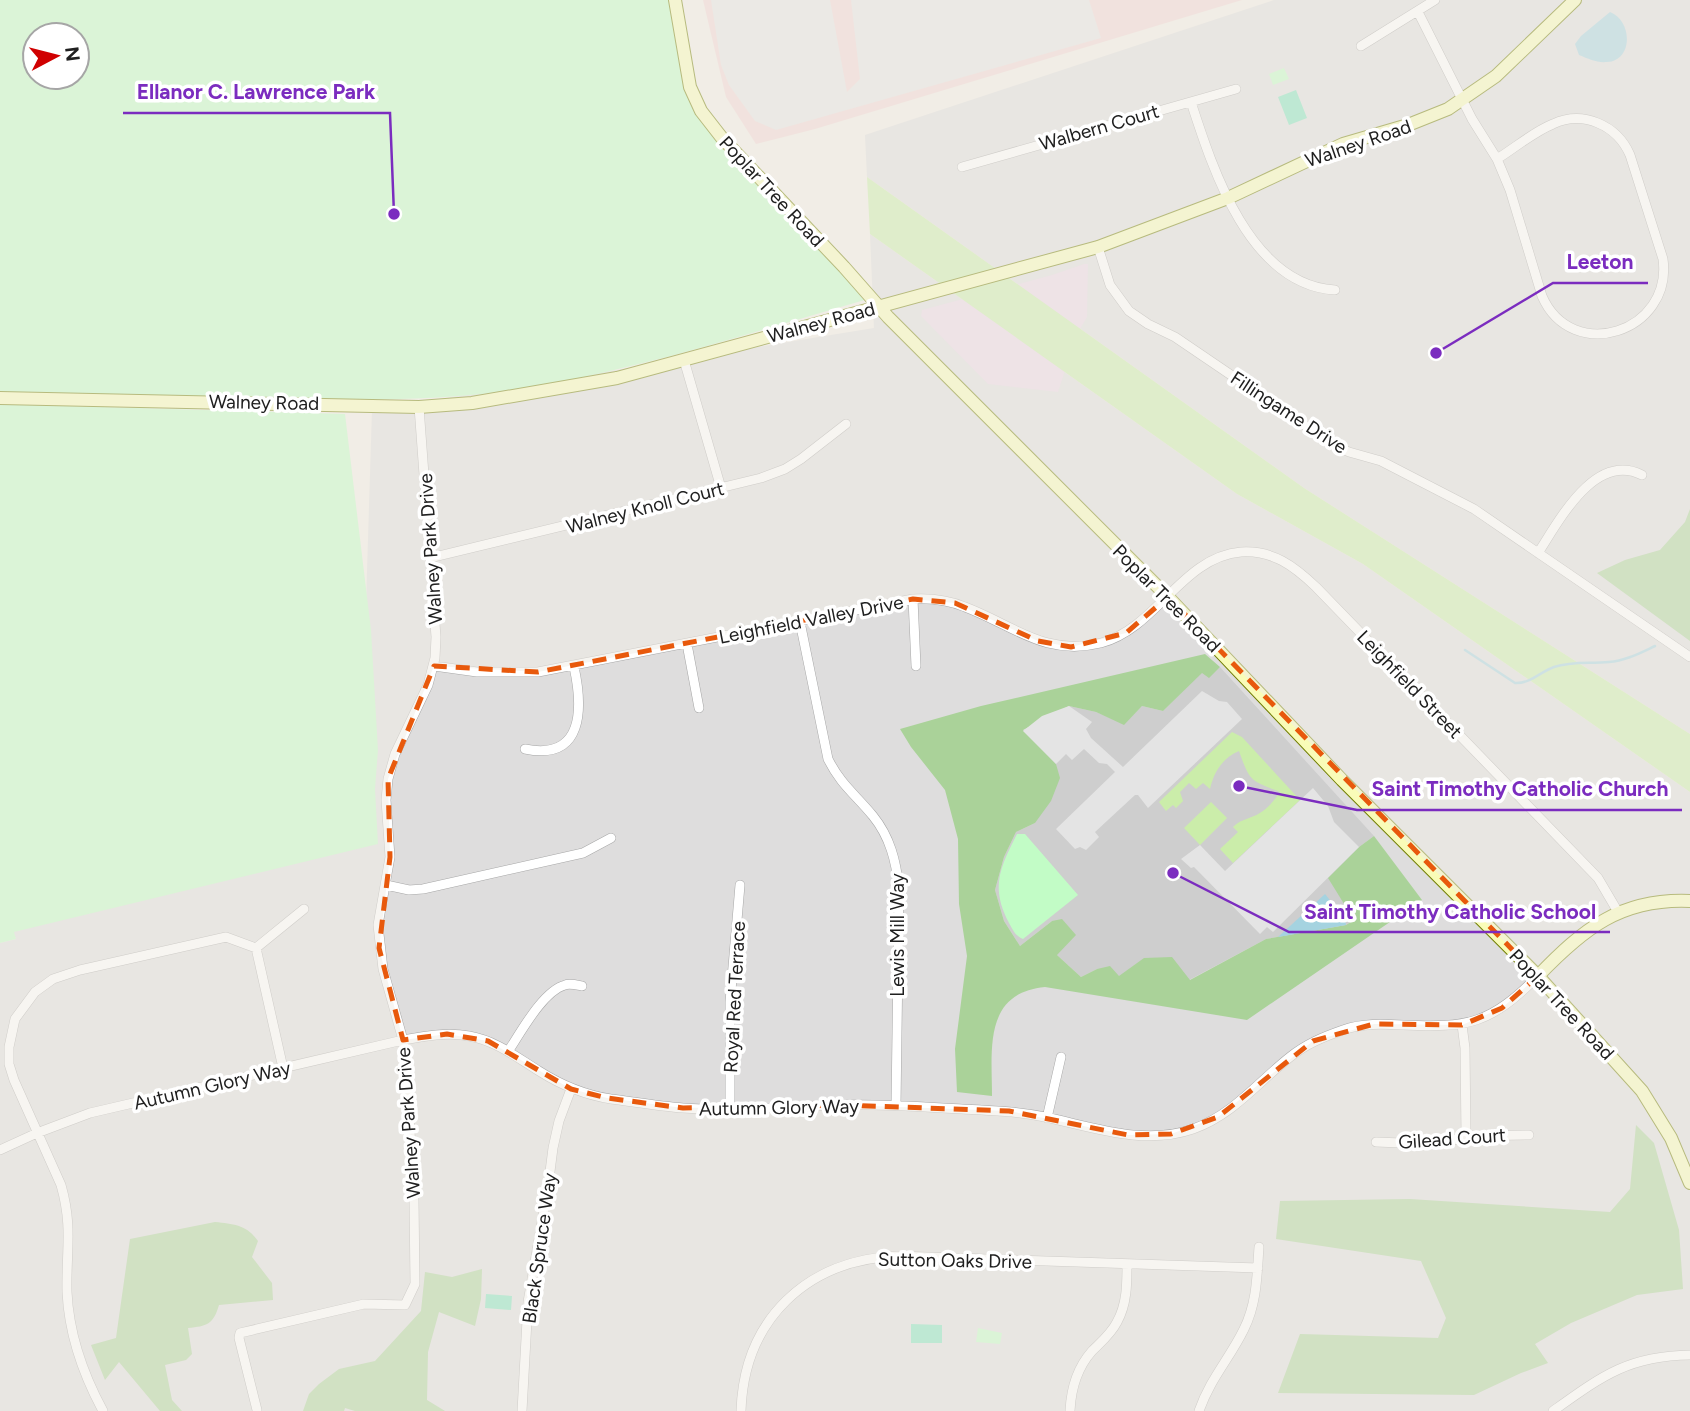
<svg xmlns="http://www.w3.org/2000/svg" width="1690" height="1411" font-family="Figtree,sans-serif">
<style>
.residential{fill:#dedddd}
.commercial{fill:#f2d6d5}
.industrial{fill:#ead7e7}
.religious{fill:#cecece}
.grass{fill:#cbedaa}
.forest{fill:#aad299}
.park{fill:#c2fcc6;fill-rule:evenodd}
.pitch{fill:#81e3bd}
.parking{fill:#e4e4e4}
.water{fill:#a5d3e0}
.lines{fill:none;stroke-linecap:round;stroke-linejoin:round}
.stream{stroke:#a5d3e0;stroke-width:2.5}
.street-casing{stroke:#a7a7a7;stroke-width:10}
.secondary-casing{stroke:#717e00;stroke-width:14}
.street{stroke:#fff;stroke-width:9}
.secondary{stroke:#f9fcb8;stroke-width:12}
.marked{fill:none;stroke:#e8590c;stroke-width:5;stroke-dasharray:14 9;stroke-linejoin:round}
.labels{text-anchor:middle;stroke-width:7;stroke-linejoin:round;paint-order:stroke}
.street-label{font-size:19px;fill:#202020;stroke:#fff}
.leader{fill:none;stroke:#7b2cbf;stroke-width:2.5}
.callout-dot{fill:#7b2cbf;stroke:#fff;stroke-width:2.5}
.callout-label{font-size:21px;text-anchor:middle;font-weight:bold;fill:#7b2cbf;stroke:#fff;stroke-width:7;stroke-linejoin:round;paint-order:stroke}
</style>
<rect width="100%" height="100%" fill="#f1ede6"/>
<path class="residential" d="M1274 0H1690V734L1304 488 867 177 865 135Z
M870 234 1237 494 1363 564 1690 792V1411H0V943L16 939 13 932 359 832 372 410 874 328Z"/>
<path class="commercial" d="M703 0H1242L815 129 756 144 726 97Z"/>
<path class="industrial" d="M1084 264H1088L1087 317 1077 334 1058 392 988 384 921 316 922 310 1052 275Z"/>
<path class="religious" d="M1220 667 1374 836 1359 847 1355 920 1346 925 1266 939 1189 980 1119 976 1097 969 1081 977 1057 955 1052 921 1020 946 1004 921 995 890 1004 857 1016 832 1035 823 1023 731 1069 706 1096 712 1124 724 1142 706 1163 711 1202 672 1209 677Z"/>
<path class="grass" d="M867 177 1304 488 1690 734V792L1363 564 1237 494 870 234Z
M1232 732 1242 737 1300 800 1233 863 1220 849 1238 832 1233 827C1240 820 1245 820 1254 816 1265 812 1274 801 1280 792 1250 780 1250 782 1239 751 1223 758 1214 771 1210 789L1203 783 1196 789 1189 783 1180 792 1183 801 1176 808 1173 805 1166 811 1159 802Z
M1211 802 1227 818 1200 845 1184 828Z"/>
<path class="forest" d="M1690 509V641L1597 573 1625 560 1660 550 1685 522Z
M1205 654 1220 667 1209 678 1202 673 1163 711 1142 706 1124 725 1096 712 1069 706 1023 730 1056 764 1060 778 1051 801 1035 823 1016 832 1004 857 995 890 1004 921 1020 946 1052 921 1062 919 1076 935 1057 955 1081 977 1097 969 1110 966 1119 976 1144 958 1172 957 1190 980 1266 939 1346 925 1354 920 1328 878 1359 847 1374 836 1422 900 1247 1020 1045 987C983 993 992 1050 992 1096L957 1092 955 1049 967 956 959 904 958 839 945 790 911 747 900 729 981 706Z
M1636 1125 1654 1143 1679 1230 1683 1289 1637 1295 1571 1323 1535 1344 1548 1363 1521 1373 1474 1395 1278 1393 1300 1334 1438 1338 1446 1318 1421 1261 1276 1239 1280 1201 1410 1199 1610 1212 1630 1189Z
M215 1222C234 1224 247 1225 258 1241L252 1257 272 1283 273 1300 219 1305C213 1325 207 1326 188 1328L192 1354 186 1360 165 1365 172 1400 182 1411H160L119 1362 105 1380 91 1345 116 1338 130 1239Z
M482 1269 481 1299 475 1326 439 1312 428 1352 427 1400 445 1411H355L345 1408 344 1411H303L309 1394 319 1384 339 1369 375 1361 421 1311 425 1272 452 1277Z"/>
<path class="park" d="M0 0H670L700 113 868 299C746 334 624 375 498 392 423 402 346 399 270 398 180 397 90 395 0 394ZM35 35H77V77H35Z
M1284 68 1289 79 1273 85 1269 74Z
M0 404 345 414 371 630 378 750 375 789 378 844 14 932 16 939 0 943Z
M1017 834H1025L1078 895 1023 939C1015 936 1013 930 1009 923 990 887 1000 868 1017 834Z
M978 1328 1002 1333 1000 1344 976 1342Z"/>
<path class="pitch" d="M1296 90 1307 118 1289 125 1278 97Z
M486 1294 512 1296 511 1310 485 1308Z
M911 1324 942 1325V1343H911Z"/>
<path class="parking" d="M711 0H830L847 92 860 79 851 0H1089L1101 38 776 130 755 121 729 85 721 65Z
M1202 691 1219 701 1227 702 1242 719 1148 808 1138 795H1135L1095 832 1099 837 1086 850 1080 847 1075 849 1056 829 1115 772 1107 764 1099 763 1084 749 1072 760 1066 754 1056 764 1023 731 1042 716 1069 706 1092 722 1086 729 1091 738 1123 767Z
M1313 788 1328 806 1334 822 1359 847 1273 932 1267 927 1260 934 1194 867 1191 868 1181 859 1200 845 1225 871Z"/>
<path class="water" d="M1610 12C1633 21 1633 61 1607 62 1597 63 1589 59 1579 55L1575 44 1581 36Z
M1325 894 1345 919 1346 925 1278 937Z"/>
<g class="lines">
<path class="stream" d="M1465 650 1515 683C1530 684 1540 672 1554 667 1573 661 1590 664 1609 662 1625 661 1640 653 1655 646"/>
<g class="street-casing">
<path id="street" d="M1418 12 1472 119 1497 159 1510 190 1542 296C1572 365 1673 332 1663 259L1630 155C1617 125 1583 110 1553 124 1533 132 1515 148 1497 159
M1361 46 1435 0
M1191 102C1213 170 1250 285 1335 290
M962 167 1236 89
M1098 247 1110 285 1129 311 1148 324 1175 337 1334 445 1349 452 1381 461 1474 509 1690 657
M684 360 721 488
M1538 553C1559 521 1595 451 1642 475
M430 558 761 478 785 469 801 459 846 424
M913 599 916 666
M800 622 828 759C841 785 855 794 873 816 890 837 896 861 899 888L896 1105
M687 644 699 708
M434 666 477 672H538L913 599C931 598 948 600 965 607 1013 625 1045 657 1101 643 1157 628 1182 557 1241 552 1273 550 1294 566 1316 587L1598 878 1618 912
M525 749C584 761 583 708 574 667
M386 885 409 890 423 889 583 853 611 838
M1462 1025 1465 1048 1466 1136
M509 1050C521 1032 543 991 565 985 569 983 577 985 582 986
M283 1068 256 948 304 909
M730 1109V1002L740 885
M1047 1118 1061 1057
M1376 1142 1427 1144 1448 1142 1466 1136 1529 1135
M0 1150 37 1133 90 1113 403 1040C425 1036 447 1032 469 1036 497 1041 516 1057 539 1071 561 1085 585 1095 611 1099 635 1102 659 1106 683 1108 735 1112 788 1106 840 1105 874 1104 909 1106 943 1108 977 1110 1011 1110 1045 1117 1093 1127 1144 1146 1193 1129 1233 1115 1258 1082 1290 1057 1306 1044 1323 1037 1343 1030 1362 1023 1383 1024 1403 1025 1469 1028 1490 1024 1538 976
M257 1410 239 1338 240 1333 364 1304 405 1305 415 1284 414 1200 406 1062 403 1040 383 969 378 925 390 857 386 800 388 779 395 754 428 685 435 658 436 637 419 407
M103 1411C83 1374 69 1335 67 1292 66 1251 73 1227 61 1185L14 1080 9 1064V1047L15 1019 35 992 53 979 80 970 226 937 256 948
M522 1411 528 1302 548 1187 553 1148 559 1121 571 1089
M741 1411C744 1319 807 1260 897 1256L1258 1268
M1070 1411C1071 1389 1077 1368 1092 1351 1101 1342 1111 1334 1117 1322 1127 1304 1127 1284 1127 1264
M1199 1411C1210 1379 1230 1358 1244 1329 1257 1303 1257 1275 1259 1247
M1553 1411C1602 1376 1628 1356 1690 1355"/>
</g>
<g class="secondary-casing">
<path id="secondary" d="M675 0 690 87 701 111 722 138 844 267 888 317 1168 597 1342 780 1538 976 1642 1091 1671 1138 1690 1183
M0 398 419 407 472 403 617 378 1098 247 1228 198 1343 144 1408 125 1448 109 1496 76 1575 0
M1538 976C1583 929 1621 898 1690 901"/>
</g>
<use href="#street" class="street"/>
<use href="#secondary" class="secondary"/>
</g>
<path d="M0 0H1690V1411H0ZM1168 597 1538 976 1502 1008 1462 1025 1374 1024 1313 1041 1218 1117 1171 1134 1128 1135 1009 1111 844 1105 683 1108 607 1098 571 1089 488 1041 447 1034 403 1040 379 948 390 857 388 779 434 666 538 672 913 599 955 603 1038 641 1071 647 1126 633Z" fill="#f1ede6" fill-opacity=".55" fill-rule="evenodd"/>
<path class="marked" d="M1168 597 1538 976 1502 1008 1462 1025 1374 1024 1313 1041 1218 1117 1171 1134 1128 1135 1009 1111 844 1105 683 1108 607 1098 571 1089 488 1041 447 1034 403 1040 379 948 390 857 388 779 434 666 538 672 913 599 955 603 1038 641 1071 647 1126 633Z"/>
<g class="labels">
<g class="street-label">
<text transform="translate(1099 127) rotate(-16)" y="7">Walbern Court</text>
<text transform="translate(1358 143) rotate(-19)" y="7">Walney Road</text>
<text transform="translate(772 191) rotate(47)" y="7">Poplar Tree Road</text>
<text transform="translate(821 322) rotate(-15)" y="7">Walney Road</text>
<text transform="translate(264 402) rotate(1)" y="7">Walney Road</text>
<text transform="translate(1289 412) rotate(33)" y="7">Fillingame Drive</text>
<text transform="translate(645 507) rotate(-14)" y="7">Walney Knoll Court</text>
<text transform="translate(430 549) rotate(-94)" y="7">Walney Park Drive</text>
<text transform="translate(1167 598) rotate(45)" y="7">Poplar Tree Road</text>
<text transform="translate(811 619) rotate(-11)" y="7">Leighfield Valley Drive</text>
<text transform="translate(1410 684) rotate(46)" y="7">Leighfield Street</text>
<text transform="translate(897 935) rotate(-90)" y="7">Lewis Mill Way</text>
<text transform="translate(734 997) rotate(-87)" y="7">Royal Red Terrace</text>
<text transform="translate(1562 1004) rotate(47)" y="7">Poplar Tree Road</text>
<text transform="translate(212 1085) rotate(-13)" y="7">Autumn Glory Way</text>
<text transform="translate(779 1107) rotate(-1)" y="7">Autumn Glory Way</text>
<text transform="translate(408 1123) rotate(-94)" y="7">Walney Park Drive</text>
<text transform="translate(1452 1138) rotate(-4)" y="7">Gilead Court</text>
<text transform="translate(539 1248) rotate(-82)" y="7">Black Spruce Way</text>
<text transform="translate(955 1260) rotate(1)" y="7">Sutton Oaks Drive</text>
</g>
</g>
<path class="leader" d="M394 214L390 113H123M1436 353L1553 283H1648M1239 786L1357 810H1682M1173 873L1289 932H1610"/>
<g class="callout-dot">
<circle cx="394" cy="214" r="7"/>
<circle cx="1436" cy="353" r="7"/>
<circle cx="1239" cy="786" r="7"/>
<circle cx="1173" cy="873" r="7"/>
</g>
<g class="callout-label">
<text x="256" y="99">Ellanor C. Lawrence Park</text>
<text x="1600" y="269">Leeton</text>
<text x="1520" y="796">Saint Timothy Catholic Church</text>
<text x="1450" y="919">Saint Timothy Catholic School</text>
</g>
<g transform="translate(56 56) rotate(83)"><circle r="33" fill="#ffffff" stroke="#a6a6a6" stroke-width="2"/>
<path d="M0-5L12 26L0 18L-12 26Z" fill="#d00001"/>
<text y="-10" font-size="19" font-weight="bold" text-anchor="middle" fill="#202020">N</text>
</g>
</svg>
